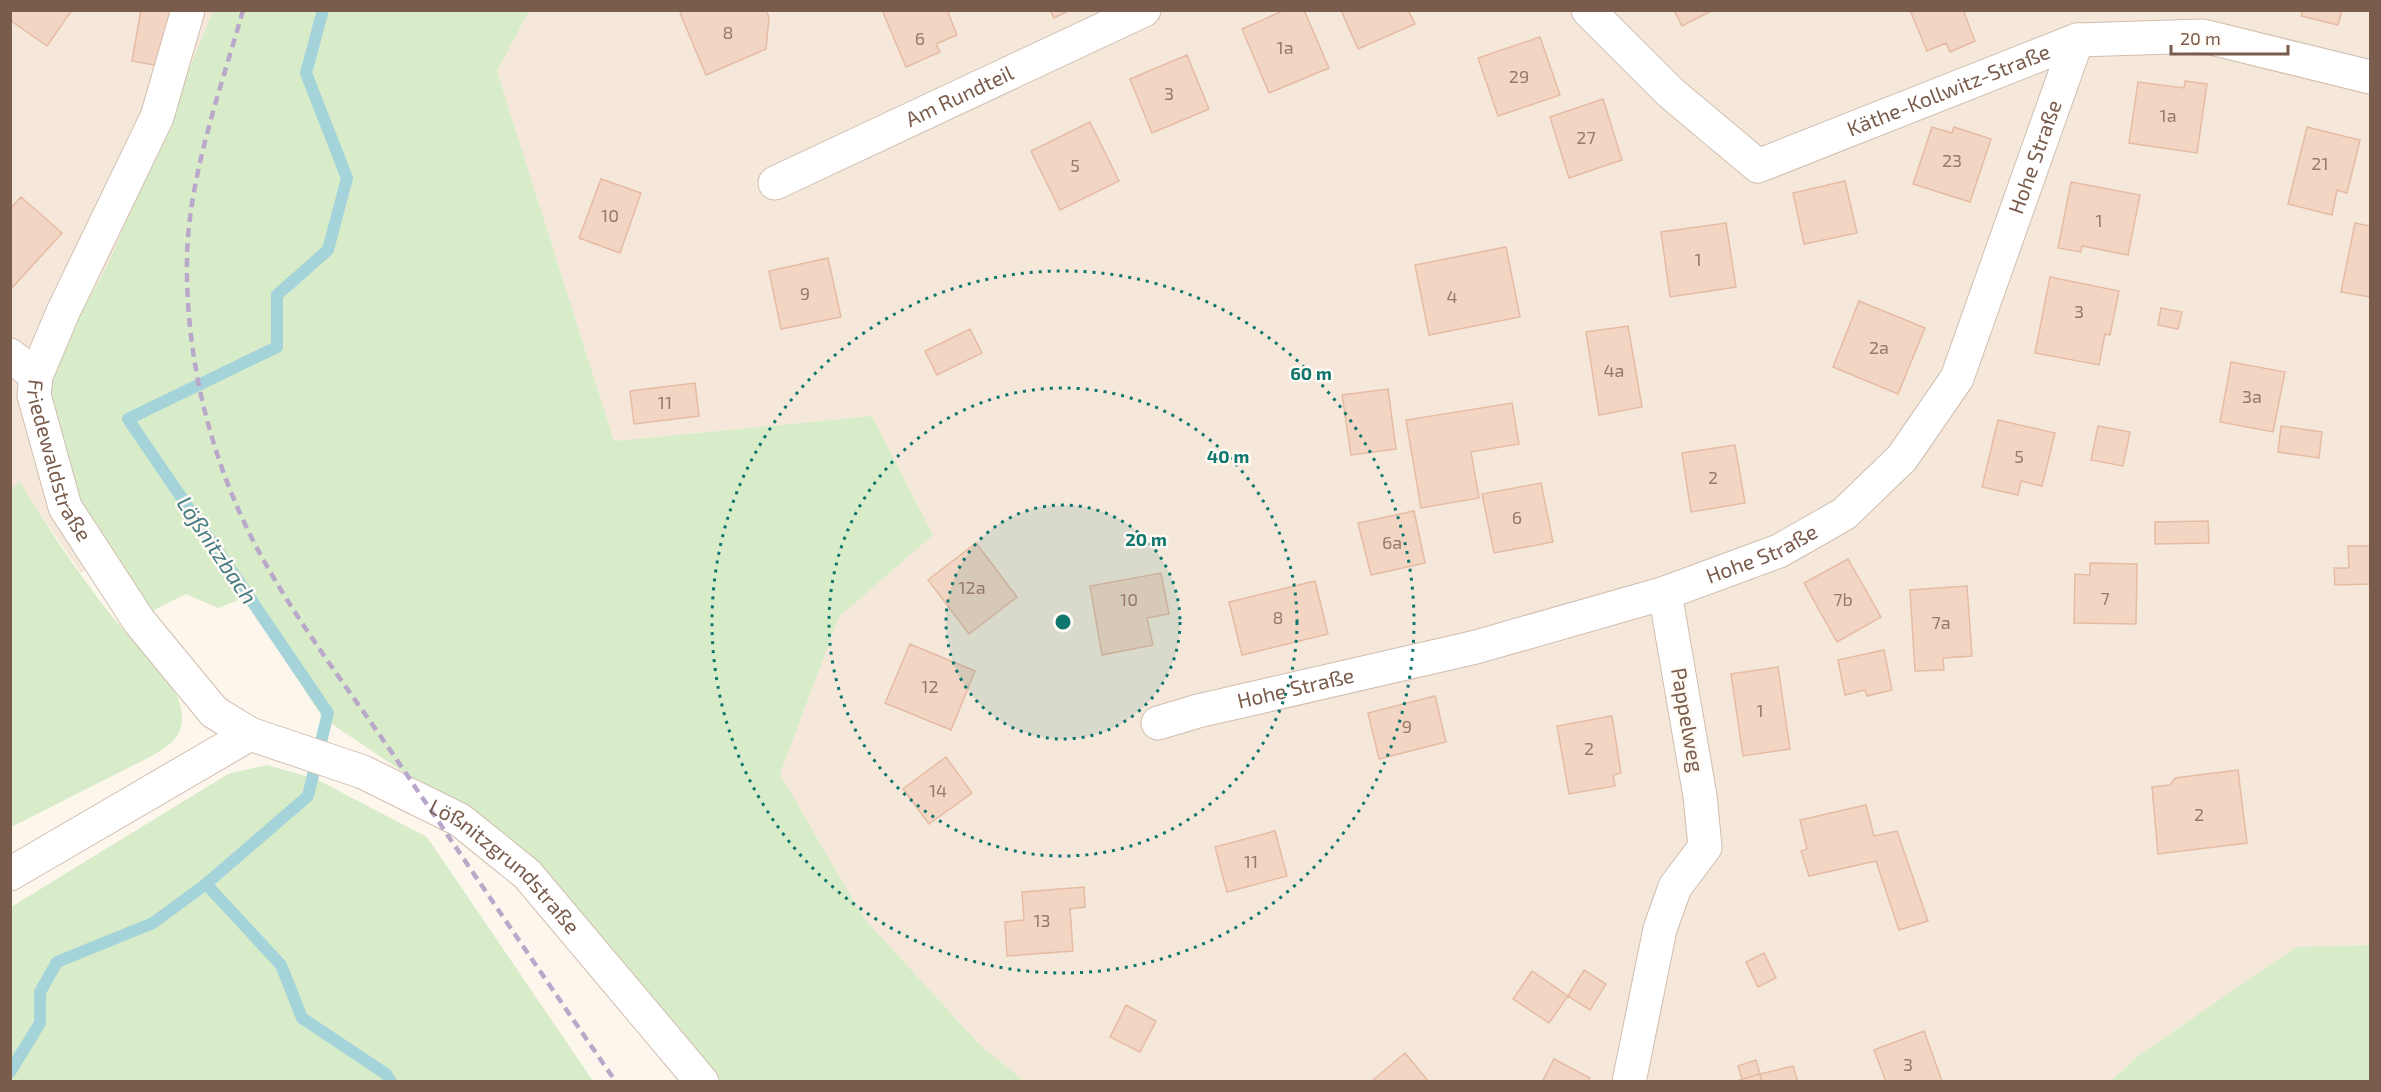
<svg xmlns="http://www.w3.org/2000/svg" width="2381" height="1092" font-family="'Exo 2',sans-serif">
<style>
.residential{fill:#f5e8da}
.green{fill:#d8ecc9}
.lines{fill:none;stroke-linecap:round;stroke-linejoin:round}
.stream{stroke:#a5d3da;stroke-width:12}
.building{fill:#f3d5c3;stroke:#e6bba3;stroke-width:1.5}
.minor-casing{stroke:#d1beb0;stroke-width:35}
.minor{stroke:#fff;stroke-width:33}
.rail{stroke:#b9a8c9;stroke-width:4.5;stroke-dasharray:9 6;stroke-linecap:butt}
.ring{fill:none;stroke:#0f766e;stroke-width:3;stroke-dasharray:3 6}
.labels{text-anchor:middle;stroke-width:5;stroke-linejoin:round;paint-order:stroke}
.number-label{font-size:18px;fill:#987a6a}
.street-label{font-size:21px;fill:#7a5c4d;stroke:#fffaf3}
.water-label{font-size:22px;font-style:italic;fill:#437c86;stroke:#fffaf3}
.centre{fill:#0f766e;stroke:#fffaf3;stroke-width:3}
.ring-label{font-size:18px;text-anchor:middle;font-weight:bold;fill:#0f766e;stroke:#fffaf3;stroke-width:5;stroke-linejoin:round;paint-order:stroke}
</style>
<rect width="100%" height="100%" fill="#fdf6ec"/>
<path class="residential" d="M529 10 2370 11V945L2296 947 2139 1055 2111 1081H1024L979 1044 863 917 780 774 839 617 933 535 872 416 614 441 497 71Z
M11 11H213L109 262 58 355 105 555 81 573 18 482 11 491Z"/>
<path class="green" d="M213 11H529L497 71 614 441 872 416 933 535 839 617 780 774 863 917 979 1044 1024 1081H720L565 897 430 790 323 718 244 598 218 608 186 594 148 613 71 493 46 411 58 355 109 262Z
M19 481C49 529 80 577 116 621 136 645 159 666 175 693 179 698 181 708 182 714 183 739 170 744 152 756L11 827 10 491Z
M267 765 316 779 427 837 593 1081H11V907L228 774Z
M2370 945V1081H2111L2139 1055 2296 947Z"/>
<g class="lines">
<path class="stream" d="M323 10 306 73 347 178 328 250 277 295V347L128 419 328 713 308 796 206 884 281 965 302 1018 386 1074 391 1082
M10 1072 40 1023V992L57 962 153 923 206 884"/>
</g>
<path class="building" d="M10 10H72L47 46 10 20Z
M141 10H170L159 66 132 61Z
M685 10H766L769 17 766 49 706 75 680 13Z
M882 10H947L957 35 936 44 940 52 906 67Z
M1050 10H1070L1054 18Z
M1285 10H1304L1329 68 1269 93 1242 29Z
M1341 10H1408L1415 24 1358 49Z
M1674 10H1713L1682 26Z
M1910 10H1963L1975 41 1950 52 1946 43 1927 51Z
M2303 10H2342L2338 25 2301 16Z
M1540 37 1560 95 1498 116 1478 58Z
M1187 55 1209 109 1152 133 1130 79Z
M2185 81 2207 84 2197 153 2129 143 2138 82 2184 88Z
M1603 99 1622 160 1569 178 1550 117Z
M1090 122 1119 181 1060 210 1031 151Z
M1932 127 1952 133 1954 127 1991 139 1970 202 1913 184Z
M2307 127 2360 140 2347 193 2337 190 2332 215 2288 204Z
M601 179 641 193 620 253 579 238Z
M1845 181 1857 233 1804 244 1793 193Z
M2071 182 2140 195 2128 255 2082 246 2081 252 2058 248Z
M21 197 62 233 10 290V209Z
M1726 223 1736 287 1670 297 1661 232Z
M2355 223 2370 226V297L2341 292Z
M1506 247 1520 317 1429 335 1415 265Z
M828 258 841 317 781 329 769 271Z
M2050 277 2119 291 2110 335 2105 334 2099 365 2035 353Z
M1859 301 1925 328 1898 394 1833 367Z
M2161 308 2182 312 2178 329 2158 325Z
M1628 326 1642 407 1599 415 1586 332Z
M970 329 982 353 937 375 925 351Z
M2231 362 2285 372 2273 432 2220 422Z
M695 383 699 416 634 424 630 391Z
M1388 389 1396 449 1351 455 1342 395Z
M1512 403 1519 444 1471 452 1479 498 1421 508 1406 420Z
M1998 420 2055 433 2042 486 2021 481 2018 495 1982 487Z
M2098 426 2130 432 2123 466 2091 460Z
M2281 426 2322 432 2319 458 2278 452Z
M1735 445 1745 503 1691 512 1682 453Z
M1541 483 1553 542 1494 553 1482 494Z
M1414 511 1425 563 1371 575 1358 523Z
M2208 521 2209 543 2155 544V522Z
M976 543 1017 597 969 634 928 580Z
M2348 546H2370V584L2335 585 2334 568H2349Z
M1848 559 1881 617 1837 642 1804 583Z
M2090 563 2137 564 2136 624 2074 623 2075 574 2090 575Z
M1161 573 1169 614 1147 618 1153 645 1102 655 1090 586Z
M1315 581 1328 634 1242 655 1229 602Z
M1967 586 1972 656 1943 658 1944 670 1915 671 1910 590Z
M910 644 975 671 951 730 885 703Z
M1884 650 1892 690 1867 696 1865 690 1845 695 1838 660Z
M1778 667 1790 749 1743 756 1731 674Z
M1435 696 1446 742 1379 759 1368 713Z
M1612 716 1621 773 1613 775 1615 786 1569 794 1557 726Z
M946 757 972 793 929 824 903 789Z
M2238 770 2247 843 2158 854 2152 787 2170 785 2175 778Z
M1866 805 1874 836 1897 831 1928 921 1899 930 1876 861 1809 876 1801 851 1807 849 1800 820Z
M1275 831 1287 876 1227 892 1215 847Z
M1084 887 1085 907 1070 909 1073 951 1007 956 1005 922 1024 920 1022 892Z
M1764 953 1776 978 1758 987 1746 962Z
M1584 970 1606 984 1590 1010 1568 996Z
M1532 971 1568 996 1549 1023 1513 999Z
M1126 1005 1156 1021 1140 1052 1110 1037Z
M1924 1031 1942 1081 1886 1082 1874 1050Z
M1405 1053 1429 1082H1371Z
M1554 1059 1590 1078 1588 1082H1542Z
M1756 1060 1760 1074 1742 1079 1738 1066Z
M1793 1066 1798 1082H1762L1760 1074Z
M1760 1074 1762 1082H1736V1081Z"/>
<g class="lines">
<g class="minor-casing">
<g id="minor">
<path id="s1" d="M188 10 157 117 63 312 36 376 34 395 65 507 139 621 214 712 250 734 363 772 460 820 527 874 702 1082"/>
<path id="s2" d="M1588 10 1671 93 1758 166 2077 40 2203 36 2370 77"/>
<path id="s3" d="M775 183 1144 10"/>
<path d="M10 355 36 376"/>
<path id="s4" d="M1158 723 1198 711 1476 647 1665 593 1779 551 1844 514 1902 458 1957 378 2077 40"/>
<path d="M10 874 250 734"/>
<path d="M1629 1082 1660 929 1675 887 1705 847 1700 796 1665 593"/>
</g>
</g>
<use href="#minor" class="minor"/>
<path class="rail" d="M243 10C221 89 189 174 187 257 185 364 214 475 268 568 307 636 355 698 399 763 471 870 543 976 616 1082"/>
</g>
<circle cx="1063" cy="622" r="117" fill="#0f766e" fill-opacity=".12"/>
<g class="ring">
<circle cx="1063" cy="622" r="117"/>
<circle cx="1063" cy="622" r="234"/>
<circle cx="1063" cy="622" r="351"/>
</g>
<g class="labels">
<g class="number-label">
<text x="728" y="39">8</text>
<text x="920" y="45">6</text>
<text x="1285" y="54">1a</text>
<text x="1519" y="83">29</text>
<text x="1169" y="100">3</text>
<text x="2168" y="122">1a</text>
<text x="1586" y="144">27</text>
<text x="1952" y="167">23</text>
<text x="2320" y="170">21</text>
<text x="1075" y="172">5</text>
<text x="610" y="222">10</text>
<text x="2099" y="227">1</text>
<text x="1698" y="266">1</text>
<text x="805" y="300">9</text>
<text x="1452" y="303">4</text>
<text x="2079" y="318">3</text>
<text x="1879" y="354">2a</text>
<text x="1614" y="377">4a</text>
<text x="2252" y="403">3a</text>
<text x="665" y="409">11</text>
<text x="2019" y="463">5</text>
<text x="1713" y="484">2</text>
<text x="1517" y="524">6</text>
<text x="1392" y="549">6a</text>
<text x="972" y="594">12a</text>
<text x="2105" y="605">7</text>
<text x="1129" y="606">10</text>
<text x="1843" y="606">7b</text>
<text x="1278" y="624">8</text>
<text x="1941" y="629">7a</text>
<text x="930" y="693">12</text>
<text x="1760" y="717">1</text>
<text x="1407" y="733">9</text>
<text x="1589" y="755">2</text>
<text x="938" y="797">14</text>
<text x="2199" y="821">2</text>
<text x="1251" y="868">11</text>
<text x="1042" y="927">13</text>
<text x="1908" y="1071">3</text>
</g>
<g class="street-label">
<text dy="7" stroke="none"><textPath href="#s2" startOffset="436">Käthe-Kollwitz-Straße</textPath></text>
<text dy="7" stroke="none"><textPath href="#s3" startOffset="204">Am Rundteil</textPath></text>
<text dy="7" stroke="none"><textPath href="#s4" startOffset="1132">Hohe Straße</textPath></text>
<text dy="7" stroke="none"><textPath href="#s1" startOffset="486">Friedewaldstraße</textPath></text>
<text dy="7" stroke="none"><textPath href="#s4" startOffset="628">Hohe Straße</textPath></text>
<text dy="7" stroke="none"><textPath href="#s4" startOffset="142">Hohe Straße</textPath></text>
<text transform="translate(1687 720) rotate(80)" y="7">Pappelweg</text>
<text dy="7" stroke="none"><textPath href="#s1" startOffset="1120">Lößnitzgrundstraße</textPath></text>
</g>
<g class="water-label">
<text transform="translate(217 550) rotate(56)" y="8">Lößnitzbach</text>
</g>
</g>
<circle cx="1063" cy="622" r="9" class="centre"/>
<g class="ring-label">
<text x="1311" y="380">60 m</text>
<text x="1228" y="463">40 m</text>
<text x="1146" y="546">20 m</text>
</g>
<rect width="2381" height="1092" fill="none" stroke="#7a5c4d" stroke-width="24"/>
<path d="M2171 45v9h117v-9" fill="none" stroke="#7a5c4d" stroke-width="3"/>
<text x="2180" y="45" font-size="18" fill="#7a5c4d" stroke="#fffaf3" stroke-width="4.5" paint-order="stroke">20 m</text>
</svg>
